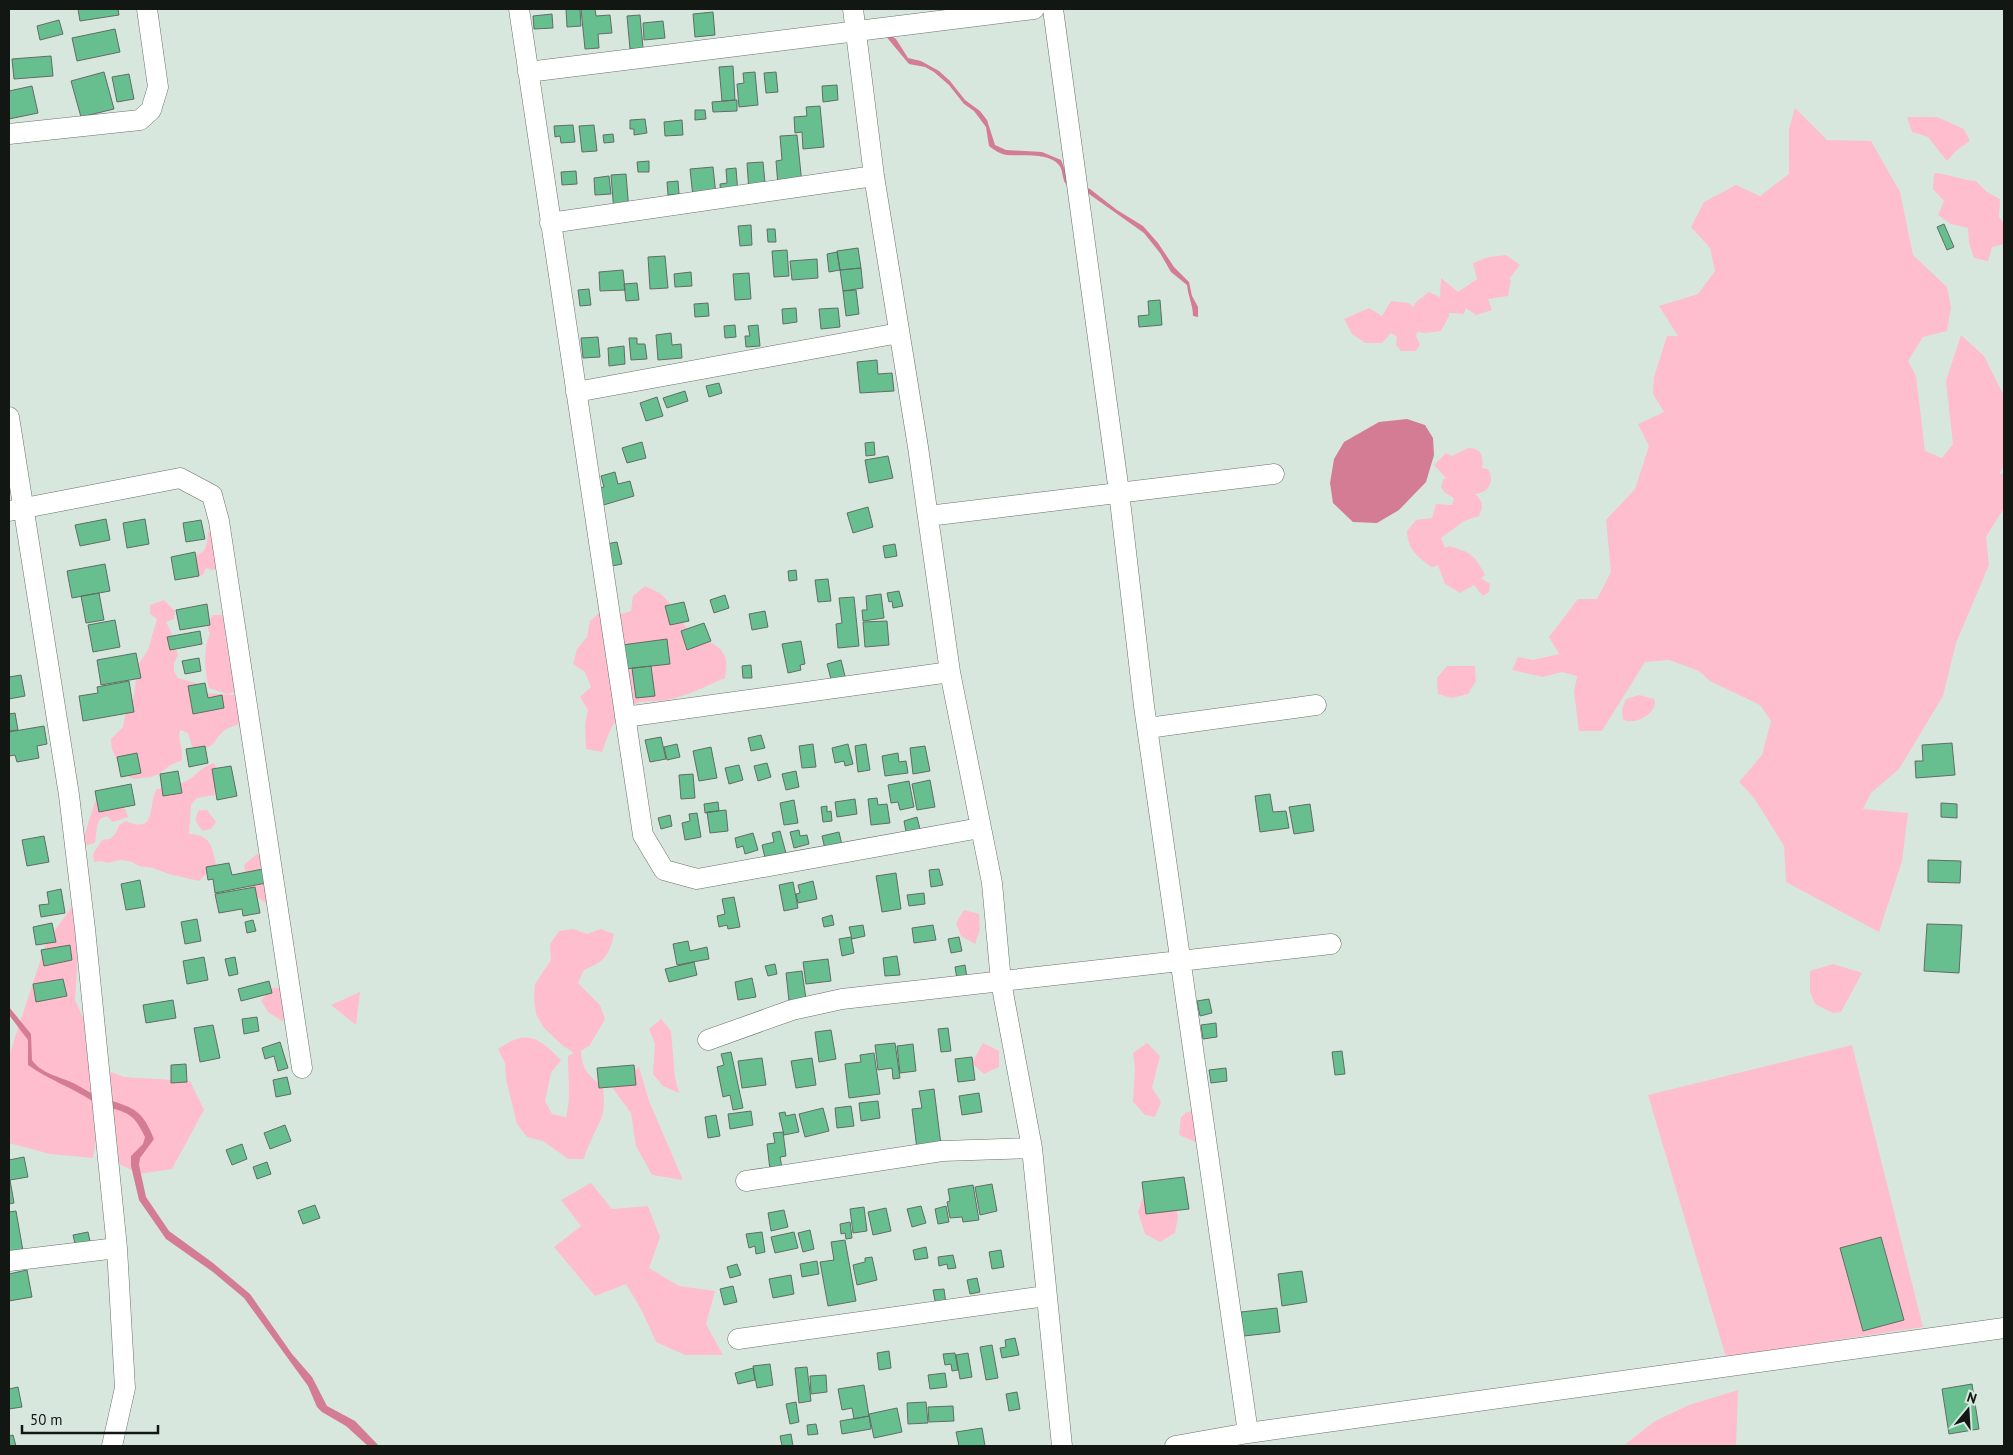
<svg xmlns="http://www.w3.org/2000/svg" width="2013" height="1455" font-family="'PT Sans',sans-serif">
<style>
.green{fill:#febecd}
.water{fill:#d37c93}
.building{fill:#67be8e;stroke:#616d65}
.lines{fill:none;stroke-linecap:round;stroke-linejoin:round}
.minor-casing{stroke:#66726a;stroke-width:21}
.minor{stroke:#fff;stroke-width:20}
</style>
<rect width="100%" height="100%" fill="#d8e7de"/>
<path class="green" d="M1795 108 1827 140 1871 141 1900 192 1913 255 1947 287 1951 307 1947 331 1923 337 1908 361 1916 376 1925 451 1942 458 1953 444 1946 381 1961 335 1984 356 2004 396V467L1999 473 2004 474V508L1986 537 1989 565 1956 643 1943 696 1899 769 1871 793 1863 809 1908 813 1902 861 1879 932 1786 882 1784 846 1754 798 1739 782 1762 755 1771 721 1760 705 1710 681 1699 671 1669 660 1645 662 1602 731H1579L1574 692 1577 676 1562 672 1543 677 1512 670 1518 657 1533 660 1559 654 1549 637 1578 599H1597L1611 572 1606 520 1635 489 1649 446 1638 424 1664 412 1653 394 1654 377 1667 336H1678L1659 306 1698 294 1715 271 1710 248 1691 227 1704 202 1736 185 1760 196 1789 174V129Z
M1907 117H1937L1964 129 1970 141 1957 150 1947 161 1928 137 1912 132Z
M1934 173C1949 174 1961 180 1976 181L1987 192 2000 199 1999 217 2004 224V244L1992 247 1988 261 1974 258 1969 243 1968 228 1951 224 1938 215 1944 201 1933 189Z
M1506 255 1520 265 1509 279 1511 280 1508 296 1488 299 1492 310 1476 315 1466 308 1464 314 1449 313V316L1441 331 1425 333 1417 332 1416 336 1420 344 1416 351H1401L1396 345 1397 337 1391 333 1382 343H1365L1352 334 1344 319 1369 308 1382 316 1391 301 1409 303 1413 307 1416 302 1429 292 1440 297 1441 278 1458 292 1477 279 1473 263 1489 257Z
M1468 448C1481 448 1484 456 1482 468L1488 469C1495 481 1489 493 1475 494 1483 501 1484 506 1479 516L1464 521 1441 538 1445 548 1449 546C1470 552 1475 555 1485 575L1481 578 1490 584 1489 592 1483 596 1474 585 1460 593 1445 584 1438 565 1432 567C1418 558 1407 548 1407 531L1416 520 1432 518 1436 504 1452 505 1454 498 1445 493 1441 487 1443 480 1446 478 1434 465 1446 453 1452 456Z
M217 531 221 567 213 570 206 568 203 575 194 577 188 571 193 556C207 553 207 545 208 532Z
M645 586C650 589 657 591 662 595 674 606 678 621 690 631 699 639 711 640 720 649 728 658 727 666 725 678 706 686 687 696 667 700 658 702 646 700 637 703 615 711 609 733 602 752L586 749 585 725 588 710 580 697 591 687 585 672 573 664 577 649 587 637 590 621 601 611 616 616 631 611 633 596Z
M164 600 175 611 174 619 166 622C173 635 174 642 178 655L174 663V671L178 678 202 685 204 693 236 695 243 721C237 726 231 726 225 730 210 743 217 749 193 749L188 733 180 730C177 742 185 750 181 761 165 765 166 772 154 776 150 778 147 777 142 778 135 779 135 780 128 776 122 759 111 760 111 739L123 727 126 711 132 705 139 663 148 650 157 619 150 614V605Z
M213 615H222L229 620 233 635 225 637 236 654 244 689 227 694 209 688C205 673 203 647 210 634L207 625Z
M1447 666H1475L1476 681 1468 694 1452 698 1438 694 1437 678Z
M1639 695 1654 699C1660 713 1632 727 1623 719L1622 710 1626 699Z
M214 763 218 770 214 795 197 798 191 805 189 834C211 835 212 846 216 865L199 881 169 874 153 868 139 866 132 862 121 860 107 863 102 861 94 862 93 854 102 840 110 839 116 833 119 825 126 821C158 835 147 805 157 789 169 788 185 784 194 776 201 770 204 766 214 763Z
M100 795 126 810 128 817 113 822 107 816 100 819 97 826 95 843 87 845 82 842 95 802Z
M199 810H207L216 822 211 829 203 831C195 823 194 819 199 810Z
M257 854 272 862 284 876 277 891 267 904C249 892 247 886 244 865Z
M76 901 79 934 75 1000 90 1033 93 1065 124 1077 190 1081 204 1110 172 1169 139 1174 108 1158 98 1127 93 1158 50 1154 9 1143V1056L46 943Z
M964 910 979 914 980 929 975 944 961 936 956 923Z
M574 929 587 934 601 929 614 934C609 955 606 961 584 970L578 983 600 1005 605 1019 590 1045 581 1051C582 1071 589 1075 603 1087 604 1098 605 1109 601 1119 595 1133 588 1144 584 1159H568L543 1141 527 1137 517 1124 506 1079 505 1063 498 1049C527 1029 538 1037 561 1060L551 1073 545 1101 552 1114 566 1117C571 1098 568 1077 568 1056L574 1053 562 1045 544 1028 536 1014 534 999 535 984 551 960 550 944 559 931Z
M1833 964 1862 973 1841 1012 1833 1013 1815 1004 1810 992V971Z
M288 987 298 1017 282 1021 268 1012 261 1001 271 988Z
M360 992 356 1025 331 1005Z
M661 1019 671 1031 675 1078 679 1093 663 1086 653 1074 655 1044 649 1029Z
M983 1043 999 1051V1067L984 1074 972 1063Z
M1147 1043 1160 1056 1152 1088 1161 1102 1155 1117 1145 1115 1133 1102 1135 1069 1133 1053Z
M1852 1045 1923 1327 1726 1357 1648 1095Z
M639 1067 649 1101 683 1180 652 1175 636 1146 631 1113 611 1086Z
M1195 1111 1200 1144 1179 1135 1181 1117 1187 1112Z
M591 1183 612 1209 648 1206 660 1237 649 1268 679 1286 715 1291 706 1324 723 1355H685L656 1342 642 1311 626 1284 595 1296 554 1247 581 1226 561 1200Z
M1160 1192 1175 1200 1178 1217 1175 1233 1160 1242 1145 1234 1138 1212 1143 1197Z
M1738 1390 1736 1446H1623L1655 1421 1689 1405Z"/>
<path class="water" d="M884 34H889L896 39 908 58 921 61 939 71 950 81 965 100 980 111 987 120 995 145 1006 150 1042 152 1061 160 1072 188 1065 183C1062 177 1063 170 1059 165 1049 152 1020 156 1007 155 1000 154 994 150 989 146L986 127 974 111 964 104 949 85 934 72 925 67 909 64Z
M1083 186 1090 189 1117 210 1143 226 1158 243 1174 267 1189 282 1192 296 1198 307V317L1193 316C1193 305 1188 296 1187 285L1171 272 1160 253 1144 233 1089 194 1082 193Z
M1407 419 1425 425 1433 438 1434 455 1426 482 1399 510 1377 523 1353 522 1333 503 1330 483 1334 459 1344 442 1379 422Z
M9 1007 31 1034 32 1060C42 1075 63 1077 77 1085 84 1089 91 1093 98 1097L94 1102C73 1088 49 1080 28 1065V1040L9 1015Z
M107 1099C136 1109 142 1110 154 1139L140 1158 139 1165 146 1197 169 1231 213 1263 250 1294 292 1354 312 1377 327 1406 355 1421 379 1446H368L346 1426 322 1412 317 1407 308 1386 244 1298 213 1272 166 1239 139 1200 131 1166V1156L143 1144 145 1137C135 1116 130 1113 108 1107Z"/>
<path class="building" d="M78 9H118L119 15 80 21Z
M566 9H580L581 26 567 27Z
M581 9H595L596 16 610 15 612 33 598 34 599 48 585 49Z
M713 12 715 35 695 37 693 14Z
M552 14 553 28 534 29 533 16Z
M640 15 643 48 630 49 627 16Z
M59 20 63 34 40 40 37 26Z
M663 21 665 38 644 40 643 23Z
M115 29 120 52 77 61 72 38Z
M51 56 53 76 14 79 12 59Z
M733 66 735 100 722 101 719 67Z
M104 72 114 109 81 117 71 81Z
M755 72 758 105 739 107 737 84 744 83 743 73Z
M776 72 778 92 766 93 764 73Z
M129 74 134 99 117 102 112 77Z
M837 85 838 100 823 102 822 86Z
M32 86 38 113 9 119V91Z
M737 100V111L713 112 712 102Z
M820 106 824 147 803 149 802 132 795 133 794 117 807 116 806 107Z
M695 110H705L706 119 695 120Z
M645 119 647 133 634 135V129H630V120Z
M682 120 683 135 665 136 664 122Z
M573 125 575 142 561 143 560 136 555 137 554 126Z
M594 125 597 151 582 152 579 126Z
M613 134 614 142 604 143 603 135Z
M797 135 802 184 778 186 776 161 782 160 780 136Z
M649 161V172H638L637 162Z
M763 162 765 183 749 192 747 163Z
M713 167 716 195 693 197 690 169Z
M736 168 738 194 721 196 720 184 727 183 726 169Z
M576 171 577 184 562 185 561 172Z
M626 174 629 211 614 212 611 175Z
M609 176 611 194 595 195 594 178Z
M678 181 679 194 668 195 667 182Z
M1944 224 1954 247 1947 250 1937 227Z
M751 225 752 245 740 246 738 226Z
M767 229H775L776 242H768Z
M858 248 861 268 840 270 837 251Z
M787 250 789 276 774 277 772 251Z
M837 252 840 270 829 272 827 254Z
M665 256 668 288 650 289 648 257Z
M817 259 818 278 792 280 790 261Z
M861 268 863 288 843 291 840 270Z
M623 270 625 290 600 291 599 272Z
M691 272 692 286 675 287 674 274Z
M749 273 751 299 735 300 733 274Z
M637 283 639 300 626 301 624 284Z
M589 289 591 305 580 306 578 290Z
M856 290 859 314 846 316 843 291Z
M1160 300 1162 325 1139 327 1138 316 1149 315 1148 301Z
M708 303 709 316 695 317 694 304Z
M796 308 797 322 783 324 782 309Z
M838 308 840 327 821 329 819 309Z
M735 325 736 337 725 338 724 326Z
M758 325 760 346 746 347 745 336H750L748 326Z
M671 333 672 345 681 344 682 358 658 360 656 335Z
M598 337 600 357 583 358 581 338Z
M629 338H637V344H645L647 359 631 360Z
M624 346 625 364 609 366 608 348Z
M877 360 878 374 892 373 894 391 860 393 857 362Z
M719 383 722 393 709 397 706 386Z
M685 391 688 401 667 408 663 398Z
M657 397 663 416 646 421 640 403Z
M642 442 646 458 627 463 622 448Z
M874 442 875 455 866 456 865 443Z
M888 456 893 478 869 483 865 460Z
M615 472 618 484 630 481 634 496 600 506 595 489 604 487 601 476Z
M868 507 873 527 853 533 847 513Z
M106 519 110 540 80 546 75 525Z
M145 519 149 544 127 548 123 523Z
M201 520 205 539 186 542 183 523Z
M617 542 622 564 612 566 606 544Z
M895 544 897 556 885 558 883 546Z
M195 552 199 576 175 580 171 557Z
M105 564 110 591 72 598 67 571Z
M796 570 797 580 789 581 788 571Z
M828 579 831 601 818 602 815 580Z
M899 591 903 606 893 608 892 601 889 602 887 593Z
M99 593 104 620 86 623 81 596Z
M881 594 884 618 863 621 862 610H867L866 596Z
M725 595 729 608 714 613 710 600Z
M854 597 859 646 838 648 836 624 842 623 839 598Z
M684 602 689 621 670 625 665 606Z
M207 604 210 625 180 630 176 610Z
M765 611 768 627 752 630 749 614Z
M115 620 120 647 93 652 88 625Z
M887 621 889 645 865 647 863 622Z
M704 623 711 641 687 650 681 631Z
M200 631 202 644 170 650 167 637Z
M667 639 670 664 625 669 622 645Z
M801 641 805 664 800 665 801 670 788 673 782 644Z
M136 653 141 678 101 685 97 660Z
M199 658 201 671 185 674 182 661Z
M841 660 847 684 833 687 827 664Z
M751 665 752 678H743L742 666Z
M651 666 655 696 636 698 632 668Z
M21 675 25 696 9 699V677Z
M129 681 134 712 83 721 79 696 98 693 97 687Z
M205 683 208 698 222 695 224 708 193 714 188 686Z
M15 713 18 730 9 731V714Z
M44 726 47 744 37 746 39 758 17 762 15 755 9 756V732Z
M761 735 765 748 751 751 748 738Z
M661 737 666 759 650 762 645 740Z
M1952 743 1955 775 1916 778 1915 761H1923L1922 745Z
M677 744 680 757 667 760 664 747Z
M813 744 816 767 802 768 799 746Z
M848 744 853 764 845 766 844 761 835 763 832 748Z
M866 744 870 770 858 772 855 746Z
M205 746 208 763 189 767 186 749Z
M925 746 930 771 913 774 910 748Z
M711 747 717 778 699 781 693 751Z
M137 753 141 773 121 777 117 757Z
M898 753 899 762 906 761 908 773 885 776 882 756Z
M767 763 771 777 758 781 754 766Z
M739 765 743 780 729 784 725 768Z
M231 766 237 796 217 800 212 769Z
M178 771 182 793 163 796 160 774Z
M796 771 799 787 786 790 782 774Z
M693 774 695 798 681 799 679 775Z
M930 780 935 807 917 810 912 784Z
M909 781 914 807 900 810 898 802 891 803 888 785Z
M131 784 135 805 99 812 95 791Z
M1270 794 1273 812 1286 811 1289 828 1260 832 1255 796Z
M877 798 878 805 887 804 890 823 871 825 868 799Z
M855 799 857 814 837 817 835 802Z
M794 800 798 823 784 825 780 803Z
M718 802 719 811 705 813 704 804Z
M1941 803 1957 804V818L1941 817Z
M1310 804 1314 831 1294 834 1289 807Z
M827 806V812L831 811 832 821 823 822 821 807Z
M726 810 728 831 710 833 707 812Z
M697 813 701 837 685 840 682 823 690 821 689 814Z
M670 815 672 826 661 829 658 818Z
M917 817 921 833 907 837 904 821Z
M799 830 800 836 807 835 809 844 794 848 790 832Z
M780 831 787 857 766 862 762 845 774 842 772 833Z
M839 832 842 845 825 849 822 836Z
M753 833 758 850 745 854 743 846 737 848 735 838Z
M44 836 49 862 27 866 22 840Z
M1928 860 1961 861 1960 883 1928 882Z
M229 863 232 875 263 869 266 883 215 893 213 879 208 880 206 867Z
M939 869 943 885 931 887 929 870Z
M896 873 901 909 882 912 876 876Z
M140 880 145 907 126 910 121 884Z
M813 881 817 899 798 903 796 894 800 893 798 885Z
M793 882 798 908 784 911 779 885Z
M255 887 260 913 243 916 242 909 219 913 215 894Z
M61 889 65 913 41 917 39 905 49 904 47 892Z
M924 893 925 904 909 906 907 895Z
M734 897 740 927 728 929 727 925 719 927 717 916 725 914 722 899Z
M832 915 834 925 824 927 822 918Z
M197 919 201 941 185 944 181 922Z
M253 920 256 931 247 933 245 922Z
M52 923 56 942 36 945 33 927Z
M1927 924 1962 925 1959 973 1924 971Z
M863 925 865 936 852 939 849 927Z
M933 925 936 940 914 943 912 928Z
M851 937 854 953 842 956 839 939Z
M959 937 962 951 951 953 948 939Z
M688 941 690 951 707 947 709 959 677 965 673 944Z
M70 945 72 960 44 966 41 950Z
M897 956 900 975 885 976 883 958Z
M204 957 208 980 187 984 183 961Z
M235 957 238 974 229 976 225 959Z
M828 959 831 981 806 984 803 962Z
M694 962 697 975 669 982 665 969Z
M775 964 777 974 768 976 765 966Z
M965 965 968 984 958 985 955 967Z
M802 971 806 999 789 1001 786 973Z
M752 978 756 997 738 1000 735 982Z
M63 979 67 996 36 1002 33 984Z
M269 981 272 993 241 1001 238 989Z
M1209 999 1212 1013 1200 1016 1197 1001Z
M173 1000 176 1018 146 1023 143 1005Z
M257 1017 259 1031 244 1034 242 1019Z
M1216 1023 1217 1037 1203 1039 1201 1025Z
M213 1025 220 1058 200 1062 194 1028Z
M948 1028 951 1051 941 1052 938 1029Z
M831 1030 836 1059 819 1062 815 1032Z
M280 1042 288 1068 278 1071 274 1056 265 1059 262 1048Z
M895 1043 900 1078 893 1079 892 1068 878 1070 875 1045Z
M913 1044 916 1071 900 1073 897 1046Z
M1342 1051 1345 1074 1335 1075 1332 1052Z
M731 1052 743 1108 733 1110 730 1095 723 1097 717 1067 724 1065 721 1054Z
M874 1053 880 1094 849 1098 845 1064 861 1062 860 1055Z
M972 1057 975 1080 958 1082 955 1059Z
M762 1058 766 1085 742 1088 738 1061Z
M812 1058 816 1085 796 1088 791 1061Z
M186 1064 187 1082 171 1083V1065Z
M634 1065 636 1085 599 1088 597 1068Z
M1226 1068 1227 1081 1211 1083 1209 1070Z
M287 1077 291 1094 276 1097 273 1080Z
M934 1089 941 1145 917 1149 912 1109 922 1108 919 1091Z
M979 1093 982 1112 962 1115 959 1096Z
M878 1101 880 1118 861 1121 859 1103Z
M851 1106 854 1126 837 1128 835 1108Z
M823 1108 829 1131 805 1137 799 1114Z
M751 1111 753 1125 730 1129 728 1114Z
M785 1112 786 1116 795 1114 799 1132 784 1135 779 1113Z
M716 1115 720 1136 708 1138 705 1117Z
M285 1125 291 1141 270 1149 264 1133Z
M783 1132 786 1156 780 1157 782 1168 770 1170 767 1144 775 1143 773 1133Z
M242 1144 247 1159 232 1165 226 1150Z
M24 1157 28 1177 10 1180 14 1203 9 1204V1160Z
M267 1162 271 1174 257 1179 253 1167Z
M1184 1177 1189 1209 1146 1214 1142 1182Z
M992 1184 997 1211 980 1215 975 1187Z
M973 1185 979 1220 963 1222 962 1217 950 1218 947 1202 950 1201 948 1189Z
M315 1205 320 1218 303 1224 298 1211Z
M921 1206 926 1223 912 1227 907 1209Z
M946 1206 949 1222 938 1224 935 1209Z
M864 1207 867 1231 853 1233 850 1209Z
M886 1208 891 1231 873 1235 868 1212Z
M784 1210 788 1227 771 1231 768 1213Z
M16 1211 23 1251 9 1254V1212Z
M850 1222 852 1238 846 1239 845 1233 841 1234 840 1224Z
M810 1230 814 1249 803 1252 798 1233Z
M88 1232 91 1246 76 1248 73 1235Z
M762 1232 765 1252 756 1254 755 1246 749 1248 746 1234Z
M794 1232 798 1248 775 1253 771 1237Z
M1881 1237 1904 1320 1863 1331 1840 1248Z
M845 1240 856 1301 828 1306 820 1262 834 1260 831 1242Z
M926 1247 928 1258 915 1260 913 1250Z
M1001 1250 1004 1267 992 1269 989 1252Z
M953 1255 956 1268 948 1269 947 1264 939 1266 938 1257Z
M872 1257 877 1280 857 1285 853 1265 865 1262V1258Z
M817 1261 819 1274 802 1277 800 1264Z
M737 1264 741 1275 730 1278 727 1267Z
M27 1270 32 1297 9 1301V1274Z
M1302 1271 1307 1302 1282 1306 1278 1274Z
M791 1275 794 1294 773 1298 769 1279Z
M977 1278 980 1292 970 1294 967 1280Z
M733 1286 737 1302 724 1305 720 1289Z
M944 1289 946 1304 936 1306 933 1290Z
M1277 1308 1280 1332 1244 1336 1241 1312Z
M1015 1338 1019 1355 1002 1358 1000 1348 1006 1347 1005 1340Z
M992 1345 998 1378 986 1380 980 1347Z
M889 1351 891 1368 879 1370 877 1353Z
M955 1353 958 1370 952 1371 951 1364 945 1365 943 1354Z
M968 1353 972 1377 960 1379 956 1355Z
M770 1364 773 1385 757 1388 753 1366Z
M807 1367 811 1401 799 1403 795 1368Z
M753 1368 755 1380 738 1384 735 1373Z
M945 1373 947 1387 930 1389 928 1375Z
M826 1375 827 1392 811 1394 810 1376Z
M1972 1384 1979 1429 1949 1434 1942 1389Z
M864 1385 869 1416 854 1419 852 1408 842 1410 838 1389Z
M18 1387 22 1407 9 1409V1389Z
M1017 1392 1020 1409 1009 1411 1006 1394Z
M796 1402 799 1422 790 1424 786 1404Z
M926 1402 928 1423 908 1424 907 1403Z
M953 1406 954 1421 929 1422 928 1407Z
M897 1408 902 1432 874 1438 869 1414Z
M869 1416 871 1429 842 1434 840 1421Z
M816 1424 818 1434 808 1435 807 1425Z
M982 1428 985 1446H959L956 1432Z
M791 1434 793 1446H782L780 1436Z
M13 1435 16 1446H9V1436Z"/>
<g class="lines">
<g class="minor-casing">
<path id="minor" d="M519 9 643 835 664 870 697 879 980 828
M853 9 874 176 918 447 950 672 992 883 1001 982 1032 1148 1062 1446
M1053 9 1119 492 1144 706 1248 1433
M528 72 1034 9
M9 134 140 120 151 110 158 87 147 9
M550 223 874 176
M576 392 899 333
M9 417 69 795 85 929 117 1248 125 1388 112 1446
M9 511 180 478 212 495 219 521 302 1068
M928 516 1274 474
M625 717 950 672
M1148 728 1316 705
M708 1040 792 1010 842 999 1331 944
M746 1181 942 1151 1032 1148
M9 1261 117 1248
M738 1339 1046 1296
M1175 1446 1248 1433 2004 1328"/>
</g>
<use href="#minor" class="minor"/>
</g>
<rect width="2013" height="1455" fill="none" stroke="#121714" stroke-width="20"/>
<g transform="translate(1968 1410) rotate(18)" stroke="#d8e7de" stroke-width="4" paint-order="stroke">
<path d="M0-4L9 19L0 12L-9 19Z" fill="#121714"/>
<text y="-8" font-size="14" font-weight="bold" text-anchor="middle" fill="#121714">N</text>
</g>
<path d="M22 1425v8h136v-8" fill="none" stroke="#121714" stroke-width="2.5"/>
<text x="30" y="1425" font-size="15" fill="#121714" stroke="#d8e7de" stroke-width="4" paint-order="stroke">50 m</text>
</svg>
